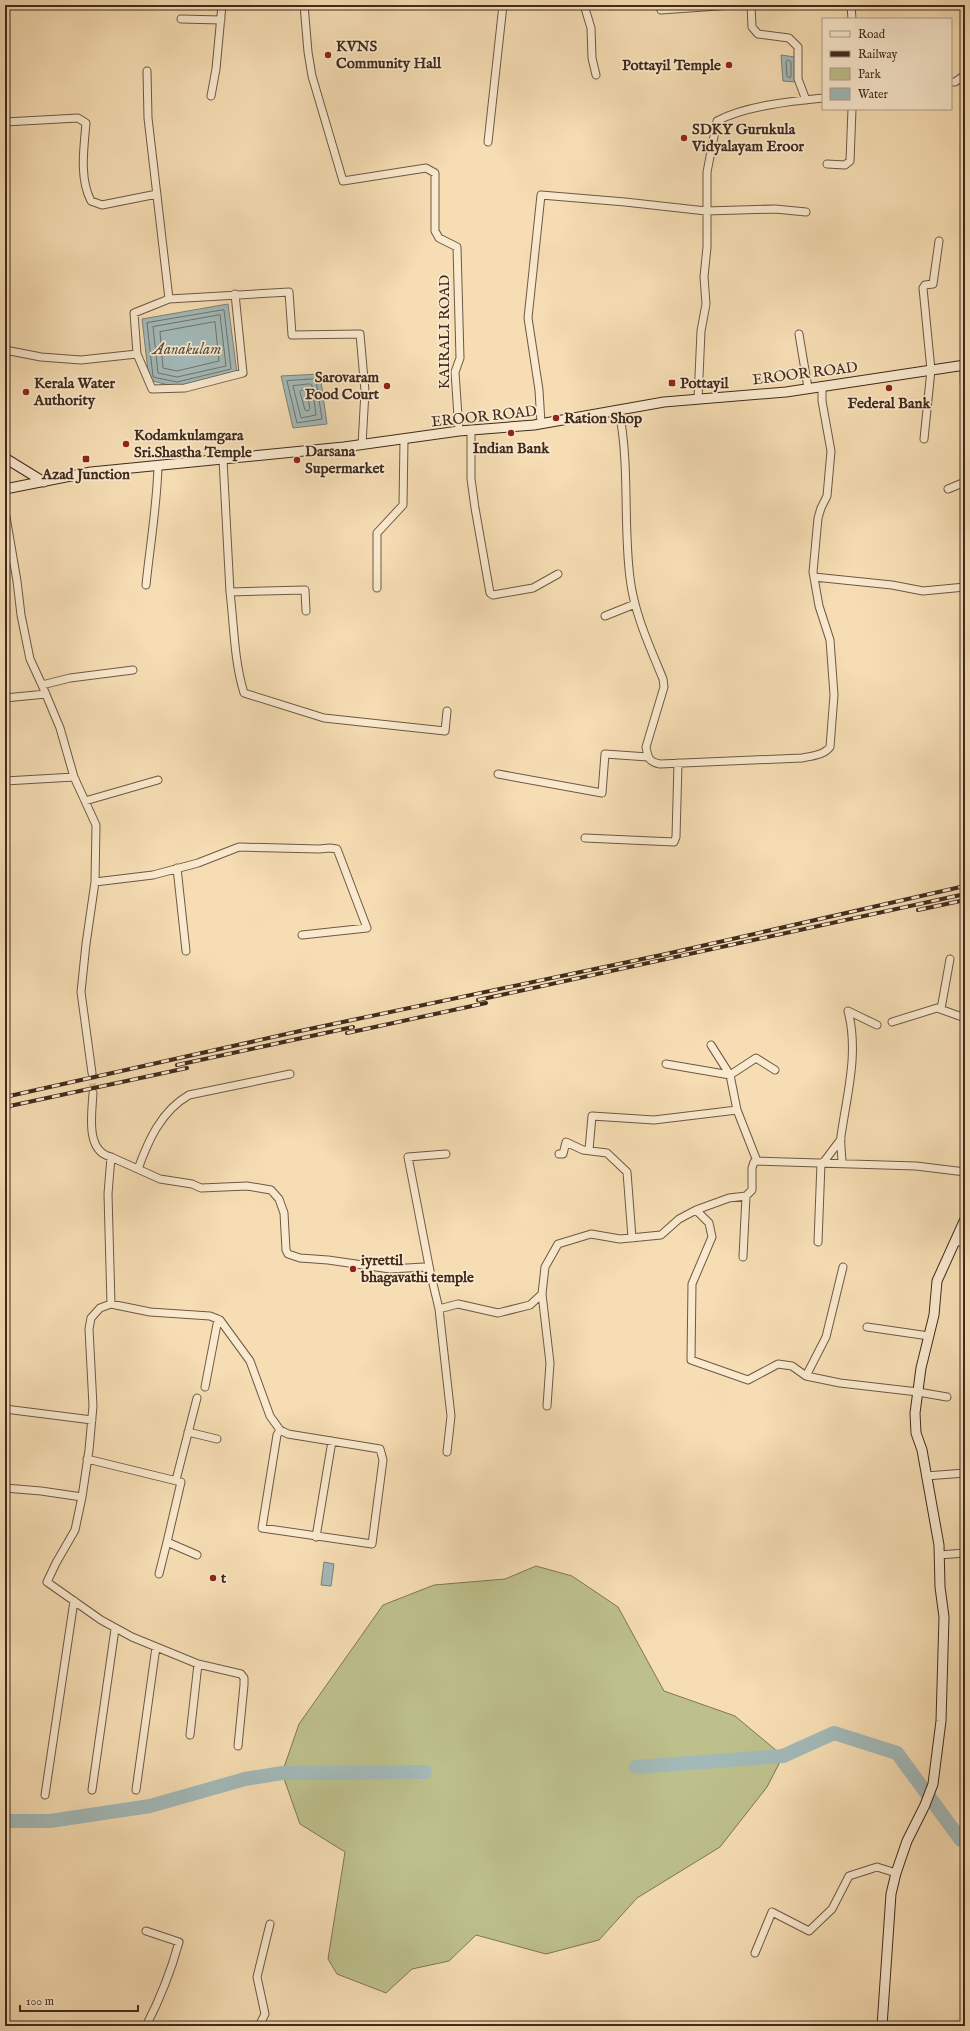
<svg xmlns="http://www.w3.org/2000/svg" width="970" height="2031" font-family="'IM FELL English',serif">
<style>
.green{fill:#bdc08c;stroke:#7e7655}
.water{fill:#a2b9b8;stroke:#7b807a}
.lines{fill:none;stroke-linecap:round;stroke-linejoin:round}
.shore{stroke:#71726b;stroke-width:1}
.river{stroke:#a2b9b8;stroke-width:14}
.street-tunnel{stroke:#d2b995;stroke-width:7;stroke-dasharray:7 3.5;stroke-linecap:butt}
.street-casing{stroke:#6e5843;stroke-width:9}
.secondary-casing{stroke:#402b1e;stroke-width:11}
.street{stroke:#f9e9ce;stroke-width:7}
.secondary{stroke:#f9e9ce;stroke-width:9}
.rail-casing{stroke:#402b1e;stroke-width:4}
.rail{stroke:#f9e9ce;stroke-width:2.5;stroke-dasharray:8;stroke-linecap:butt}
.poi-dot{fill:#8f2418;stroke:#f9e9ce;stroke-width:1.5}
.labels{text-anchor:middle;stroke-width:3.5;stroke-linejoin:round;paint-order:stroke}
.poi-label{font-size:15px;font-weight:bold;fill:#402b1e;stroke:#f9e9ce;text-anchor:start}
.street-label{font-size:15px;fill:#402b1e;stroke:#f9e9ce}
.water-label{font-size:16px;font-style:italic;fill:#584e44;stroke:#f9e9ce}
</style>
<rect width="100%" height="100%" fill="#f6ddb3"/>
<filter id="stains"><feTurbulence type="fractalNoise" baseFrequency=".005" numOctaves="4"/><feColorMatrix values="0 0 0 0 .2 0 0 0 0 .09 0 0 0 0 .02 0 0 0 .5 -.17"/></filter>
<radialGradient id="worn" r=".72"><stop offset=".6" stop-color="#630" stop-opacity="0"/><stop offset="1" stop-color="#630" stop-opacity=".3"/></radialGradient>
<path class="green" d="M536 1566 572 1576 618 1607 664 1691 735 1716 783 1756 767 1787 720 1847 637 1898 599 1940 546 1954 476 1935 449 1961 412 1969 386 1993 337 1974 328 1959 345 1852 300 1824 282 1773 299 1724 383 1605 434 1585 505 1579Z"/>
<path class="water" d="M781 55 795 57 796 82 783 81Z
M228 304 237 373 176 387 149 380 142 319Z
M320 374 327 424 293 428 281 376Z
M324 1562 334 1564 331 1586 321 1585Z"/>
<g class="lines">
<path class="shore" d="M788 60 791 62V76L790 78 787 76 786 62Z
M224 310 231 369 177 382 153 377 147 323Z
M220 315 226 366 177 377 158 373 153 327Z
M215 322 219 361 177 371 163 368 160 332Z
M314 379 316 380 322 419 297 423 287 381Z
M310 384 312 385 316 415 301 418 293 386Z
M302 390 307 392 310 409 308 411 305 410 300 392Z"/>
<path class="river" d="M636 1767 783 1756 834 1733 897 1753 961 1840 965 1841
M5 1821H50L150 1806 245 1779 282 1773 425 1772"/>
<path class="street-tunnel" d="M92 1073 93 1093"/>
<g class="street-casing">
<path id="street" d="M304 5 308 52 312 76 343 181 426 168 435 173V231L439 238 457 247 460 358 455 372 459 431
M584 5 591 28 592 58 596 75
M751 5 752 27 758 34 789 38 798 47V79L806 100
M851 5 852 19
M661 10 732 5
M181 19 221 20
M147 71 148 118 169 299
M951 82H955L965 75
M211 96 216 69 222 5
M5 122 78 118 86 123C84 148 79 178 91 201L102 205 157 194
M488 142 503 5
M827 164 845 165 850 161 852 109
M799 334 808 388
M5 350 41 357 81 360 137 354 134 313 169 299 289 292 292 335 360 334 365 391 362 445
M137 354 152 389 185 388 243 373 235 294
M964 365 965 415
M698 399 701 331 706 304 704 277 707 247V172L717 121C745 106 792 101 823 98
M619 411C630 465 623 523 630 578 634 613 650 647 663 679L664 687 646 747C648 758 649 762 660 764L802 758C812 756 824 755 830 747L834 695 830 640 819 606 813 572 818 518 821 508 827 496 831 451 822 401V386
M541 423 539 390 528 318 541 195 625 202 706 211 775 209 806 212
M471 430V479L475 508 490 593 493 595 533 588 558 574
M924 439 931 370 923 288 925 285 933 284 939 241
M223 459 230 592 305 590 306 611
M948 489 965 482
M5 511 17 581 21 615 30 659 42 685 70 678 133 670
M814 577 892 585 923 591 965 587
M146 585C150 545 157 506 158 466
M377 588V533L403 505 404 440
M230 592C234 625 234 661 244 693L324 718 445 731 447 711
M605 616 635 604
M42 685 60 728 74 777 96 825 95 882 86 944 81 992 92 1073
M5 698 46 694
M498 774 602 793 605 754 648 757
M5 781 74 777
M85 801 158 780
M585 838 674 842 676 837 678 763
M177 868 186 951
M95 882 153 875 198 863 239 847 319 849 330 848 337 849 367 928 302 935
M941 1009 950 959
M892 1022 937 1008 965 1018
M711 1045 730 1075 756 1058 775 1070
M93 1093C92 1113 85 1151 111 1157L108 1194 111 1304
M737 1110 757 1161
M589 1150 592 1116 654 1120 737 1110 730 1075 666 1064
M559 1154H563L566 1142 583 1150 607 1153 627 1172 632 1238
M111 1157 160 1179 192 1184 201 1188 247 1186 271 1190 279 1199 284 1213 286 1250 288 1254 300 1258 328 1260 390 1269 424 1267 430 1271 439 1309 458 1304 498 1313 530 1305 542 1294 545 1267 558 1244 591 1234 620 1239 661 1235 679 1219 696 1210 709 1223 712 1237 692 1284 691 1360 748 1380 778 1364 792 1366 806 1376 840 1383 918 1392 947 1397
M823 1163 841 1139
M842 1163C842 1155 840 1145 841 1136 847 1094 859 1053 848 1011L877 1025
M138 1169C148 1141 161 1111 189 1095L290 1074
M696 1210 729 1198 746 1196 752 1190V1168L754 1162 757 1161 916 1166 965 1172
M955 1241 965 1243
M818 1242 821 1163
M743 1257 746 1196
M430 1271 408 1157 446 1154
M542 1294 550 1363 547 1406
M439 1309 451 1416 447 1452
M867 1327 929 1336
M806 1376 826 1337 843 1267
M205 1387 218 1319
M5 1409 92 1420
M188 1432 217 1439
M87 1459 181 1482 167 1542 197 1555
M926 1476 965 1473
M176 1480 197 1398
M5 1488 41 1491 82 1497 89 1450 93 1406 89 1329 91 1318 100 1308 111 1304 150 1312 210 1316 220 1320 250 1361 270 1416 280 1430 288 1434 380 1449 383 1460 372 1544 262 1528 277 1435 280 1430
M82 1497 75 1530 56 1563 47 1582 101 1620 132 1637 198 1664 241 1674 244 1678V1685L238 1746
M316 1537 332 1441
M939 1555 965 1553
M159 1574 167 1542
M190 1735 198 1664
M92 1790 115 1629
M136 1790 156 1647
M45 1795 74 1601
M146 1931 179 1942C171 1971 160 1999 146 2026
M755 1953 772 1912 809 1931 832 1909 849 1876 877 1867 896 1873
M259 2026 265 2014 257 1977 270 1924"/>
</g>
<g class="secondary-casing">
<path id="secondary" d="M5 458 44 482
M5 489 91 472 344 447 459 431 534 425 664 402 786 392 965 365
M882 2026 891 1894 896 1873 907 1841 925 1805 933 1784 941 1721 944 1617 940 1587 939 1545 922 1450 916 1433 915 1413 921 1368 934 1315 937 1281 965 1219"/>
</g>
<use href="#street" class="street"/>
<use href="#secondary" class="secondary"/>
<g class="rail-casing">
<path id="rail" d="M918 910 965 900
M478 1000 965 894
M347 1033 486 1003
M177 1065 353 1027
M5 1097 300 1031 666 954 965 886
M5 1107 187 1068"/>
</g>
<use href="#rail" class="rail"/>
</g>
<g class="poi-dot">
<circle cx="328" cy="55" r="4"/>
<circle cx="729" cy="65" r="4"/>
<circle cx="684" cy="138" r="4"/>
<rect x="668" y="379" width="8" height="8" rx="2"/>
<circle cx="387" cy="386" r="4"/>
<circle cx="889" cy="388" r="4"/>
<circle cx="26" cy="392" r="4"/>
<circle cx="556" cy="418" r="4"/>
<circle cx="511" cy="433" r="4"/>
<circle cx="126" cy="444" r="4"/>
<rect x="82" y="455" width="8" height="8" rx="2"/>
<circle cx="297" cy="460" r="4"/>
<circle cx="353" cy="1269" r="4"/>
<circle cx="213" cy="1578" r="4"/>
</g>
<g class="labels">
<g class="poi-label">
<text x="336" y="51">KVNS<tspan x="336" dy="17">Community Hall</tspan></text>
<text x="721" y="70" text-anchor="end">Pottayil Temple</text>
<text x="692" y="134">SDKY Gurukula<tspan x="692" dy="17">Vidyalayam Eroor</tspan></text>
<text x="379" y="382" text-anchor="end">Sarovaram<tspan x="379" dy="17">Food Court</tspan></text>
<text x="34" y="388">Kerala Water<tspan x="34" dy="17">Authority</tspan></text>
<text x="680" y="388">Pottayil</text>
<text x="889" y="408" text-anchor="middle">Federal Bank</text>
<text x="564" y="423">Ration Shop</text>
<text x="134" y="440">Kodamkulamgara<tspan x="134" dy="17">Sri.Shastha Temple</tspan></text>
<text x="511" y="453" text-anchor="middle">Indian Bank</text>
<text x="305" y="456">Darsana<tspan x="305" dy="17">Supermarket</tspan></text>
<text x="86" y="479" text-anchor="middle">Azad Junction</text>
<text x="361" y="1265">iyrettil<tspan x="361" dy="17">bhagavathi temple</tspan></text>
<text x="221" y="1583">t</text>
</g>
<g class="street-label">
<text transform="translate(444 332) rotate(-90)" y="5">KAIRALI ROAD</text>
<text transform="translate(805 373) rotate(-7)" y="5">EROOR ROAD</text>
<text transform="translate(484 416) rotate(-6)" y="5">EROOR ROAD</text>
</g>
<g class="water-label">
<text x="187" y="354">Aanakulam</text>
</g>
</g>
<rect width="970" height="2031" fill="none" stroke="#f6ddb3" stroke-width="20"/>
<rect x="6" y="6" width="958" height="2019" fill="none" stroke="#402b1e" stroke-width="2"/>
<rect x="10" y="10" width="950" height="2011" fill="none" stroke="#402b1e"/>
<rect x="822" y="18" width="130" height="92" fill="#f9e9ce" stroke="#af9d88"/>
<rect x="830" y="31" width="20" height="6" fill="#f9e9ce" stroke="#af9d88"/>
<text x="858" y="38" font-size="12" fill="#402b1e">Road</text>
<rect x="830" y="51" width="20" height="6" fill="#402b1e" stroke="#af9d88"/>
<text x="858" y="58" font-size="12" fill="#402b1e">Railway</text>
<rect x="830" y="68" width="20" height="12" fill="#bdc08c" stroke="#af9d88"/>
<text x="858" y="78" font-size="12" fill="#402b1e">Park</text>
<rect x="830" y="88" width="20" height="12" fill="#a2b9b8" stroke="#af9d88"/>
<text x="858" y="98" font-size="12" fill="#402b1e">Water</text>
<path d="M20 2005v6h118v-6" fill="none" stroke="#402b1e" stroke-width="2"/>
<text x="26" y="2005" font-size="12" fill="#402b1e" stroke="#f9e9ce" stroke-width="3" paint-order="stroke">100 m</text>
<rect width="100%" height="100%" filter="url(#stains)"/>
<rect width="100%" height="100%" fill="url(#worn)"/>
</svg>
